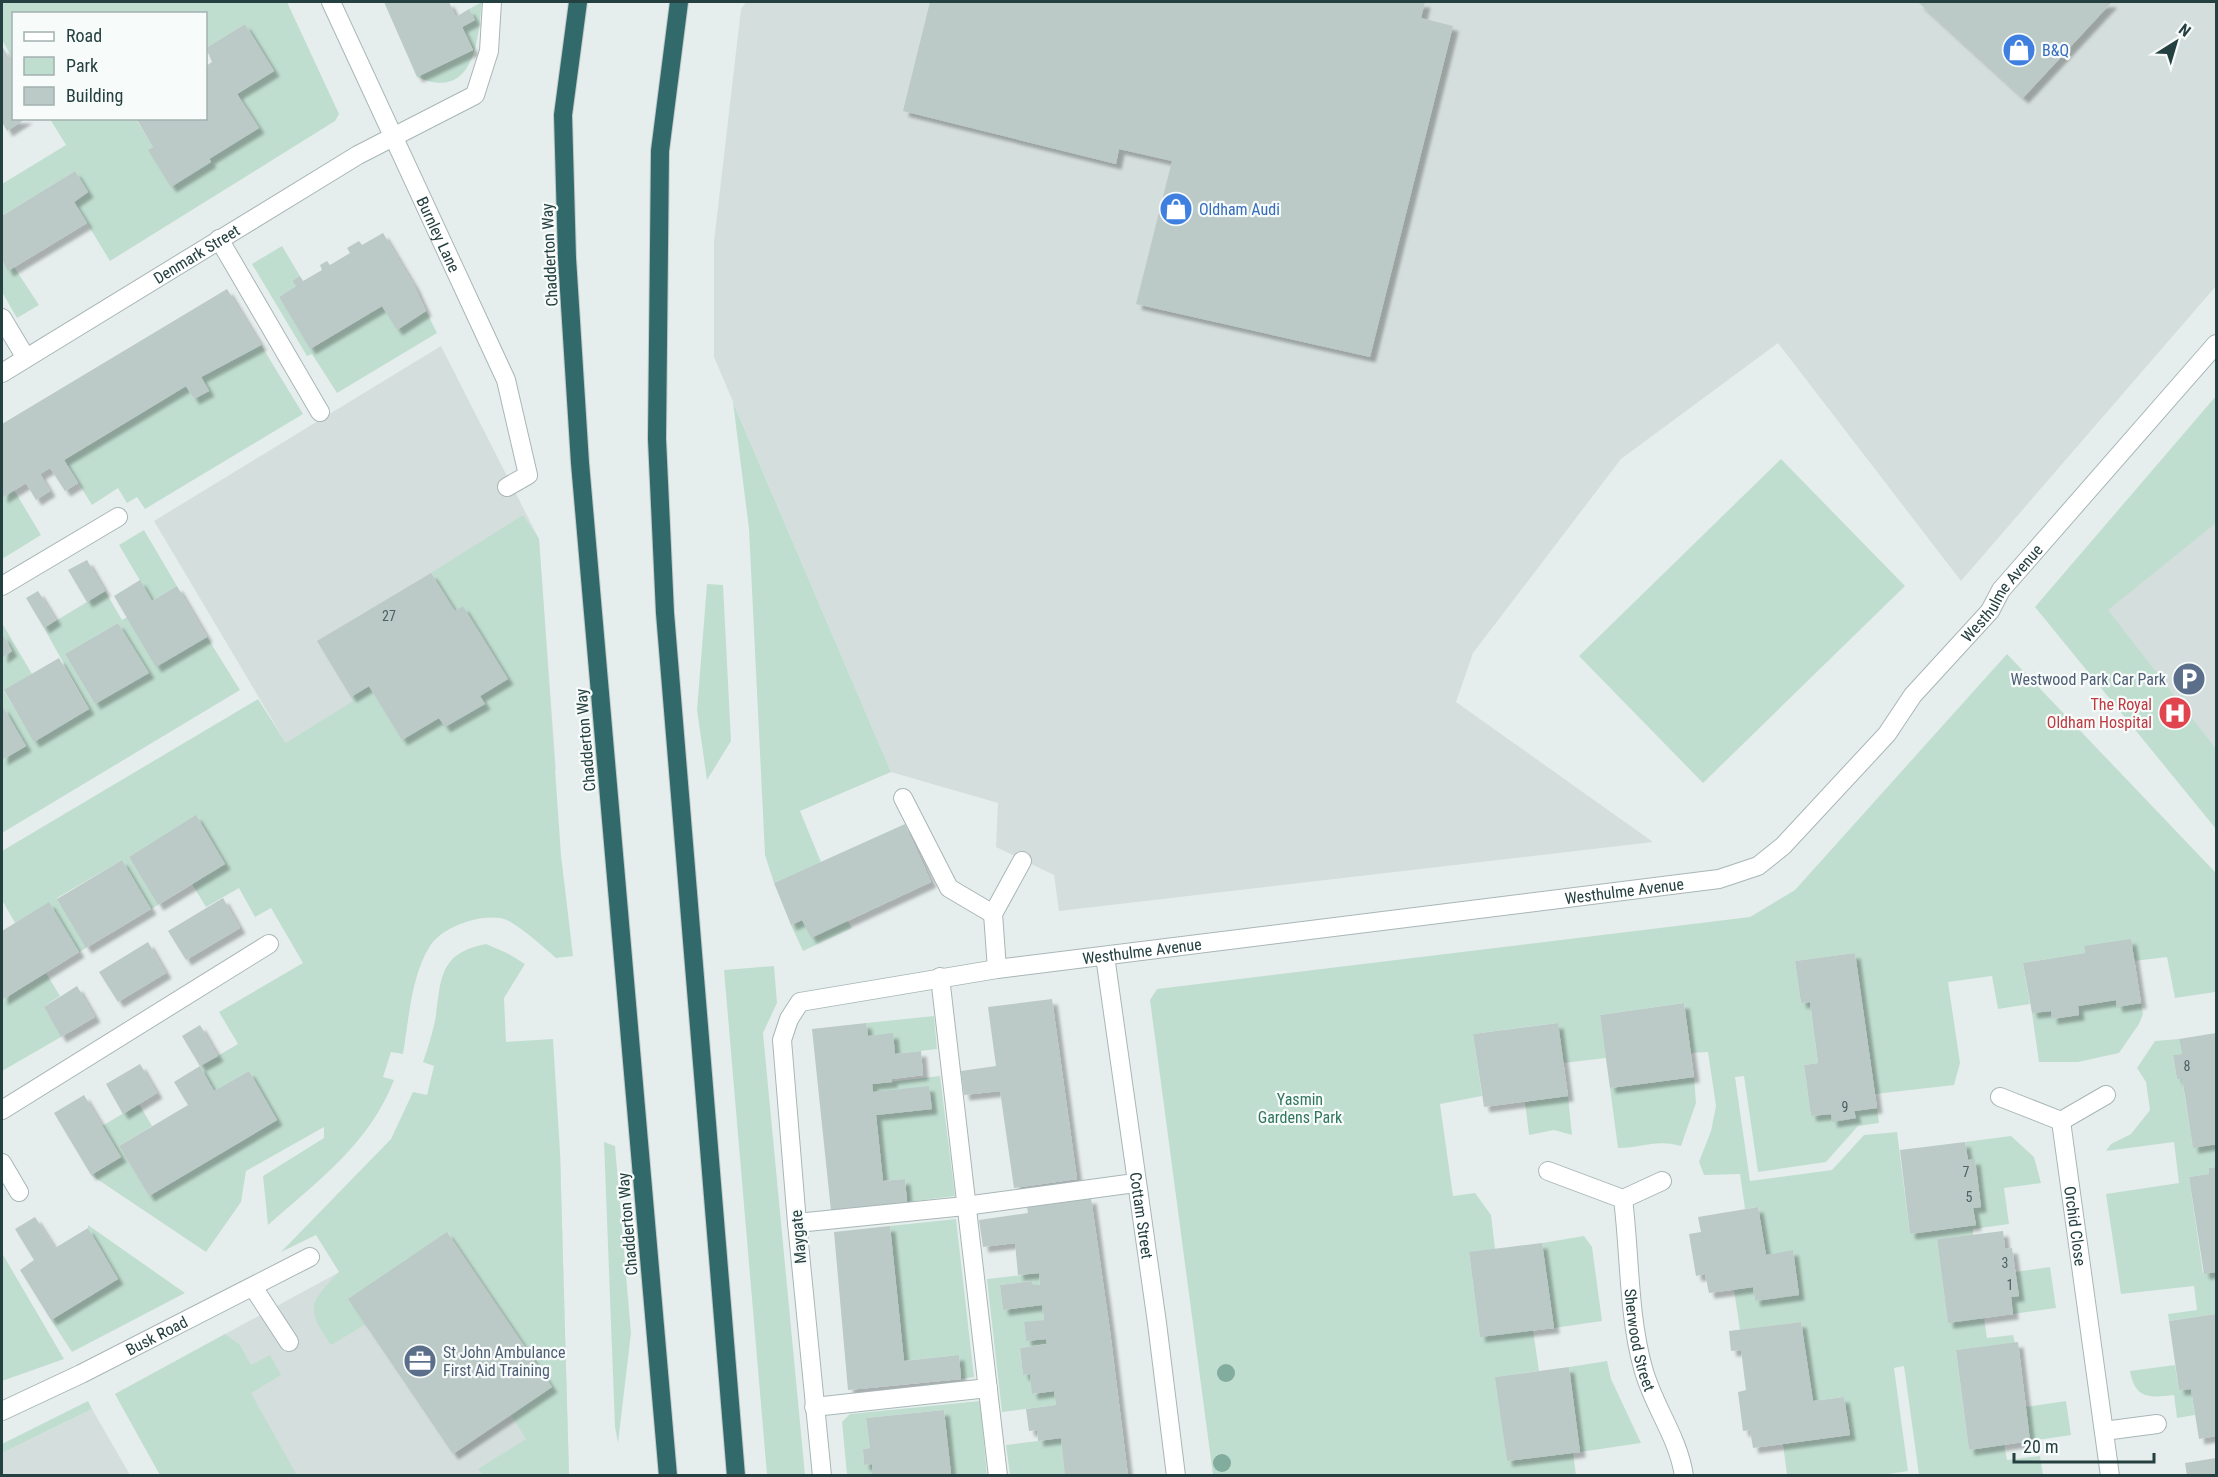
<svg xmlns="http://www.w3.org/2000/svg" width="2218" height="1477" font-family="'Roboto Condensed',sans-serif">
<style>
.built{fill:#d4dedc}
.green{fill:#c0ded0;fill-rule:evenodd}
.building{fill:#bbc9c7;filter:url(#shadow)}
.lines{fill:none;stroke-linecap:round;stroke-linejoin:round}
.minor-casing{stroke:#a8b6b6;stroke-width:20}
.highway-casing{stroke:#c2caca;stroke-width:20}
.minor{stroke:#fff;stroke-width:18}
.highway{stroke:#326a6c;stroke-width:18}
.tree{fill:#82ac9e}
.labels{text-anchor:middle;stroke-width:4.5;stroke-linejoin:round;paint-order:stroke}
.number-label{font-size:14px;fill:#4a6262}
.shop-label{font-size:16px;fill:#366cbe;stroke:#f7fbfa;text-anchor:start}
.street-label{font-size:16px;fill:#254040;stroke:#f7fbfa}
.service-label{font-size:16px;fill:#4e5e75;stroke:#f7fbfa;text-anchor:end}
.health-label{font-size:16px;fill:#be3a42;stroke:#f7fbfa;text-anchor:end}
.park-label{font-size:16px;fill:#30765d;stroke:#f7fbfa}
</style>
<defs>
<filter id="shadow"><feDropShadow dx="5.5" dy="5.5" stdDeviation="1.5" flood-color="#0004"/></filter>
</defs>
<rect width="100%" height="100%" fill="#e6eeed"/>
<path class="built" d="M746 2H2216V286L1961 581 1778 343 1621 459 1473 653 1456 702 1653 842 1059 911 1054 875 996 847 998 803 891 772 714 357V242L741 9Z
M441 346 539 539 556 770 286 743 154 521Z
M2216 414V816L2050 610Z
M560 1152 569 1475H160L115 1394Z
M92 1409 130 1475 2 1476V1453Z"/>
<path class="green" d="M2 2H287L339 114 335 121 110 261 74 202 88 192 75 171 2 216V184L66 145 50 119H136L153 147 148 150 211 161 209 159 259 128 237 94 274 71 245 24 206 48V14H14L13 59 2 40Z
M482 2C478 41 474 102 417 77L473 50 462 27 474 20 469 9Z
M282 246 300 276 292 281 296 286 279 297 310 349 382 306 397 329 426 311 437 333 337 393 312 354 307 356 252 264Z
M2 259 8 270 14 267 39 305 17 318 2 292Z
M261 345 303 414 145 509 137 497 127 503 118 488 92 505 64 460 186 386 194 399 209 391 201 377Z
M2216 396V523L2108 610 2216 749V829L2035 607Z
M733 402 891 772 800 811 821 862 774 883 765 855 749 529Z
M1781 459 1905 586 1703 783 1579 656Z
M14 490 41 535 2 559V498Z
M523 515 539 539 561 855 573 956 556 958C541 945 526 931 509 921 488 910 442 926 430 946 411 976 409 1019 403 1054L391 1052 383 1077 394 1080C370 1143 317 1182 268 1225L263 1176 324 1138V1127L246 1171 241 1202 206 1252 91 1175 121 1157 102 1126 139 1104 152 1126 119 1146 149 1196 277 1120 249 1071 214 1091 200 1066 238 1044 219 1012 303 963 271 908 255 917 239 888 206 907 192 884 225 864 196 816 129 857 158 905 151 909 122 860 57 898 86 948 79 952 49 903 15 923 2 900V851L258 699 286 743 353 701 351 697 369 686 402 740 439 718 445 727 480 696 508 679 463 606 455 611 431 573Z
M144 530 177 586 152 601 119 545Z
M707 584 723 585 731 741 707 780 697 710Z
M105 591 122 620 127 617 182 651 207 637 240 690 2 833V760L26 746 2 705V658L12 651 2 633V623L32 674 4 691 34 741 89 709 44 628ZM118 623 148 673 95 704 65 654Z
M2007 654 2216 873V996L2215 992 2175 998 2167 957 2134 961 2084 946 2085 953 2023 963 2030 1004 1998 1009 1992 976 1948 982 1960 1063 1954 1085 1875 1094 1855 953 1795 961 1801 1003 1810 1002 1818 1063 1804 1065 1811 1116 1831 1114 1855 1117 1854 1111 1877 1108 1879 1123 1858 1126 1826 1162 1758 1172 1744 1076 1735 1077 1750 1181 1832 1170 1864 1135 1897 1132 1910 1234 1976 1225 1973 1208 1981 1207 1975 1160H1968L1965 1142 2011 1136 2034 1157 2041 1183 2004 1188 2009 1224 1973 1229V1235L1937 1239 1948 1322 1984 1318 1987 1338 2013 1335 2015 1343 1956 1350 1969 1450 2004 1445 2007 1460 2040 1456 2043 1475H1919L1904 1366 1894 1368 1908 1471 1877 1476 1787 1475 1783 1444 1850 1435 1844 1397 1813 1401 1801 1322 1740 1330 1734 1290 1753 1287 1755 1301 1799 1294 1793 1251 1766 1255 1758 1207 1745 1209 1740 1174 1704 1175 1699 1162 1711 1131 1716 1106 1708 1052 1691 1053 1684 1003 1600 1015 1606 1058 1563 1063 1557 1023 1473 1034 1482 1096 1440 1104 1453 1196 1475 1193 1491 1215 1495 1249 1469 1253 1480 1336 1533 1330 1539 1371 1496 1377 1507 1461 1573 1453 1576 1475H1213L1150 1000 1157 989 1750 917 1795 890Z
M802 920H847L852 928 803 951 791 925Z
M486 944 507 953 525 964 504 998 506 1042 553 1039 560 1152 569 1475H483L478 1469 526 1439 511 1415 552 1387 448 1232 366 1324 331 1345C305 1307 309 1304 339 1272L316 1235 281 1252 391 1139 413 1092 427 1095 434 1066 423 1062C428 1047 433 1032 436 1016 441 977 440 953 486 944Z
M774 966 777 1003 763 1033 805 1475H767L724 970Z
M46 973 60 996 44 1007 61 1037 2 1071V1000Z
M2116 1000 2117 1007 2141 1003 2143 1014 2139 1024 2119 1053 2078 1062H2039L2032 1013 2051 1011 2053 1019 2079 1015 2078 1006Z
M934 1016 937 1049 895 1054 868 1036 866 1023Z
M2179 1039 2182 1054 2173 1055 2177 1079H2182L2193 1147 2215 1145 2216 1167 2209 1168V1174L2189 1177 2203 1273 2216 1272V1314L2169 1321 2168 1314 2197 1310 2194 1286 2121 1294 2106 1194 2179 1183 2174 1142 2106 1151 2111 1144 2131 1134 2150 1110 2146 1082 2137 1068 2155 1041Z
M940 1076 955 1196 907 1202 905 1179 883 1181 876 1115 931 1109 873 1092 872 1084Z
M1694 1077 1696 1103 1681 1146C1655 1139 1643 1148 1618 1148L1610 1088Z
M1568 1096 1572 1135 1554 1130 1529 1135 1525 1102Z
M604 1142 615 1146 631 1333 618 1443 615 1427Z
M956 1219 974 1377 961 1379 959 1355 904 1361 890 1226Z
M88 1225 185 1293 72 1352 51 1320 118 1279 88 1228Z
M1584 1236 1592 1247 1602 1321 1554 1328 1542 1243Z
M2 1253 64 1359 2 1381Z
M2050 1267 2056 1308 2013 1314 2011 1297 2019 1296 2015 1272Z
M1039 1273 1040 1285H1033L1032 1281 1000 1285 1003 1310 1042 1305 1044 1320 1024 1323 1026 1341 1046 1339 1047 1344 1020 1348 1023 1375 1030 1374 1033 1394 1054 1391 1056 1405 1002 1412 987 1279Z
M225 1334 240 1345 251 1365 270 1355 281 1375 251 1393 296 1474 160 1475 115 1394Z
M1607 1361 1611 1379 1641 1443 1580 1452 1569 1367Z
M2175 1365 2179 1390 2191 1389 2195 1415 2177 1418 2174 1395C2149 1398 2135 1399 2130 1371Z
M88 1401 92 1409 2 1453V1444Z
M980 1401 987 1475H932L951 1474 944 1410 866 1418 870 1448 863 1449 864 1465 872 1464V1475H847L842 1422 850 1414Z
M2066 1401 2071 1435 2030 1441 2026 1407Z
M1061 1438 1065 1474 1010 1475 1006 1445Z"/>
<path class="building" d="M384 2H449L456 17 469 9 475 20 462 27 473 50 417 77Z
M930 2H1425L1421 18 1453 26 1370 357 1136 304 1172 161 1119 149 1116 164 903 111Z
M1918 2H2112L2023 98Z
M245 24 274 71 237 94 259 128 209 159 211 162 171 187 148 150 153 147 136 118H206V66L212 62 206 48Z
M2 46 14 66V118H27L7 131 2 122Z
M75 171 88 192 74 202 87 223 8 271 2 259V216Z
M383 233 414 285 426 311 397 330 382 306 310 349 279 297 296 286 292 281 300 276 303 281 322 270 320 265 327 261 330 265 350 253 347 248 359 241 362 245Z
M227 289 261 345 201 377 209 391 194 399 186 386 64 460 78 483 65 491 50 468 40 474 50 491 36 500 26 483 2 498V424Z
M87 560 105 591 87 602 68 570Z
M431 573 455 611 463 606 508 679 480 696 485 704 445 727 439 718 402 740 369 686 351 697 317 641Z
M140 580 152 601 177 586 207 637 156 667 114 596Z
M38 591 56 620 44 628 26 598Z
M118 623 149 673 95 704 65 654Z
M2 633 12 651 2 658Z
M59 658 89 709 34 742 4 690Z
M2 705 26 746 2 760Z
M196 815 225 864 158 905 129 857Z
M905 824 931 882 811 938 802 920 791 925 774 883Z
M122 860 151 909 86 948 57 899Z
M223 898 240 928 186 960 168 931Z
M49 902 79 952 2 1000V931Z
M2131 939 2141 1003 2117 1007 2116 1000 2078 1006 2079 1015 2052 1019 2051 1011 2032 1013 2023 963 2085 953 2084 946Z
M148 942 166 973 118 1002 99 972Z
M1855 953 1877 1108 1854 1111 1856 1118 1832 1122 1831 1114 1811 1116 1804 1065 1818 1063 1810 1002 1801 1003 1795 961Z
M77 986 95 1017 61 1037 44 1007Z
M1052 999 1077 1179 1014 1188 1000 1091 964 1095 961 1071 996 1066 988 1007Z
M1684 1003 1694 1077 1610 1088 1600 1015Z
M866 1023 868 1036 893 1033 895 1054 921 1051 923 1075 892 1079V1082L872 1084 873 1092 929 1086 932 1109 876 1115 883 1181 905 1179 907 1202 831 1211 812 1029Z
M1558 1023 1568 1096 1484 1107 1473 1034Z
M200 1025 218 1056 200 1066 182 1036Z
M2216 1033V1144L2193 1148 2185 1096 2182 1079H2177L2173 1055 2182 1054 2179 1039Z
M140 1064 157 1093 123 1114 106 1084Z
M200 1066 214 1091 249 1071 277 1120 149 1196 119 1146 188 1105 174 1082Z
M84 1095 121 1157 91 1175 54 1113Z
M1965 1142 1968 1160 1975 1159 1981 1207 1973 1208 1976 1225 1910 1234 1900 1150Z
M2216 1167V1272L2204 1274 2189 1177 2209 1174V1168Z
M1091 1198 1110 1331 1128 1476H1065L1061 1438 1038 1441 1037 1430 1029 1431 1026 1409 1056 1405 1054 1391 1032 1394 1030 1374 1023 1375 1020 1348 1047 1344 1046 1339 1026 1341 1024 1322 1044 1320 1042 1305 1003 1310 1000 1285 1032 1281 1033 1285H1040L1039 1273 1018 1275 1015 1243 983 1247 979 1220 1028 1213 1027 1207Z
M1758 1207 1766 1255 1793 1250 1799 1295 1755 1301 1753 1287 1709 1293 1705 1274 1696 1276 1689 1234 1701 1232 1698 1217Z
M35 1217 55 1248 88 1228 118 1279 51 1320 20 1270 34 1260 15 1229Z
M890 1226 904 1361 959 1355 961 1379 848 1390 834 1232Z
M2003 1231 2005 1249 2012 1248 2019 1296 2011 1297 2013 1314 1948 1323 1937 1239Z
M447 1232 552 1387 453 1454 348 1299Z
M1542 1243 1554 1328 1480 1337 1469 1252Z
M2216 1314V1436L2199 1439 2191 1389 2179 1390 2169 1321Z
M1801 1322 1813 1401 1844 1397 1850 1435 1753 1448 1750 1430 1743 1431 1738 1392 1746 1390 1741 1350 1731 1351 1729 1331Z
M2018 1342 2030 1441 1969 1450 1956 1350Z
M1569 1367 1580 1452 1507 1461 1495 1377Z
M944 1410 951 1474 872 1476V1464L864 1465 863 1449 870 1448 866 1418Z
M2216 1458V1476H2187L2185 1463Z"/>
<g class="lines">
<g class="minor-casing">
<g id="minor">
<path id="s1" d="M331 2 506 380 528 475 507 487"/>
<path d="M219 239 320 412"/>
<path d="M2 318 26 358"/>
<path id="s2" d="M2 373 358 155 475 95 489 51 492 2"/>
<path d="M2 586 118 517"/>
<path d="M903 798 949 888 993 914"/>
<path id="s3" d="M1105 956 1157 1323 1176 1476"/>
<path d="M997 969 993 914 1022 861"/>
<path d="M940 977 998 1476"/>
<path d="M2000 1097 2061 1121 2106 1095"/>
<path d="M2 1110 269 944"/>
<path id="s4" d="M2061 1121 2110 1476"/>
<path d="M2 1163 19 1192"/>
<path d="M1548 1171 1623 1199 1662 1181"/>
<path id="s5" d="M1623 1199C1630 1254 1628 1314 1643 1368 1653 1406 1678 1436 1684 1476"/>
<path d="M797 1223 965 1206 1135 1183"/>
<path d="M253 1287 289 1342"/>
<path d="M814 1407 988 1388"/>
<path id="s6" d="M2 1411 81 1374 310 1257"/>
<path d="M2104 1431 2157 1424"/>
<path id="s7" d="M822 1476 797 1223 782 1040 789 1019 800 1002 997 969 1719 879 1758 866 1783 846 1887 734 1913 695 1990 611 2001 590 2216 344"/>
</g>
</g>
<g class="highway-casing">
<path id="highway" d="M578 2 563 115 567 258 580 463 668 1476
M679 2 660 151 657 439 665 613 736 1476"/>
</g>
<use href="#minor" class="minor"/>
<use href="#highway" class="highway"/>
</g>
<g class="tree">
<circle cx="1226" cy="1373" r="9"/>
<circle cx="1222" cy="1463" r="9"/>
</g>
<defs>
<g id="shop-disc" transform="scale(1.725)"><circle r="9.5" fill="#3f7fe0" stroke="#f7fbfa"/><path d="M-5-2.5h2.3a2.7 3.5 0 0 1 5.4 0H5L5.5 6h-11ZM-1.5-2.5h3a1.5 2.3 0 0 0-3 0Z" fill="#fff"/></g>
<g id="parking-disc" transform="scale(1.725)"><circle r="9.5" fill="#5c6f8a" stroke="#f7fbfa"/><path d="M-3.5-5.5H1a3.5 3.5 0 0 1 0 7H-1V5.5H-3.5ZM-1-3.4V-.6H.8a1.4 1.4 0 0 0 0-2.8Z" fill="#fff"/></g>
<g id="hospital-disc" transform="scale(1.725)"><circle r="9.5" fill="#e0444e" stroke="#f7fbfa"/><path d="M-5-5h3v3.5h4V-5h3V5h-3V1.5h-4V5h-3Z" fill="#fff"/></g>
<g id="office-disc" transform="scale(1.725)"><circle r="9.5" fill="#5c6f8a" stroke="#f7fbfa"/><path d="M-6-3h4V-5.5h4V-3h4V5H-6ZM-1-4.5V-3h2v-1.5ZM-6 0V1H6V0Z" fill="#fff"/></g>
</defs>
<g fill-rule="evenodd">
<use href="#shop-disc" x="2019" y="50"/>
<use href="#shop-disc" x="1176" y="209"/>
<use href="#parking-disc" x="2189" y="679"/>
<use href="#hospital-disc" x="2175" y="713"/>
<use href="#office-disc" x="420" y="1361"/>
</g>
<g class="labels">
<g class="number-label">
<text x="389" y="621">27</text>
<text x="2187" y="1071">8</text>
<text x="1845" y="1112">9</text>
<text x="1966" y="1177">7</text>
<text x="1969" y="1202">5</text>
<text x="2005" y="1268">3</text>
<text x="2010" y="1290">1</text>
</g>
<g class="shop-label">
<text x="2042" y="56">B&amp;Q</text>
<text x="1199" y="215">Oldham Audi</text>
</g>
<g class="street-label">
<text dy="6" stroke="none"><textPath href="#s1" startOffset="256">Burnley Lane</textPath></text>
<text dy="6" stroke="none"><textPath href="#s2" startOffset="228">Denmark Street</textPath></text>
<text transform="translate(549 255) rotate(-93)" y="6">Chadderton Way</text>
<text dy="6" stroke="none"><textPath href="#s7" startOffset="1816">Westhulme Avenue</textPath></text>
<text transform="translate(585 740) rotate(-95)" y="6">Chadderton Way</text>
<text dy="6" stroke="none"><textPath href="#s7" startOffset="1312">Westhulme Avenue</textPath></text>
<text dy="6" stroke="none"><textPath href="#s7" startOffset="826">Westhulme Avenue</textPath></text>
<text dy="6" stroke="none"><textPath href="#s3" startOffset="262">Cottam Street</textPath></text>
<text transform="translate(627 1224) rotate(-95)" y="6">Chadderton Way</text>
<text dy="6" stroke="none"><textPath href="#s4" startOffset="106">Orchid Close</textPath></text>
<text transform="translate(798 1237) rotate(-95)" y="6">Maygate</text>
<text dy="6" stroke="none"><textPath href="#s6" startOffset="172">Busk Road</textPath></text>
<text dy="6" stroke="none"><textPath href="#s5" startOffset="142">Sherwood Street</textPath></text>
</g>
<g class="service-label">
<text x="2166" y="685">Westwood Park Car Park</text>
<text x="443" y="1358" text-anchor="start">St John Ambulance<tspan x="443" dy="18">First Aid Training</tspan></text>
</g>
<g class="health-label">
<text x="2152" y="710">The Royal<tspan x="2152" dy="18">Oldham Hospital</tspan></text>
</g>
<g class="park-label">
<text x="1300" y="1105">Yasmin<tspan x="1300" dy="18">Gardens Park</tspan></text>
</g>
</g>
<rect width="2218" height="1477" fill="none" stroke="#254040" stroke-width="6"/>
<rect x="12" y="12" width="195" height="108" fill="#f7fbfa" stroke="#a3b0b0" stroke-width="1.5"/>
<rect x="24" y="32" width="30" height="9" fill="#ffffff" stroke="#a3b0b0" stroke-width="1.5"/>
<text x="66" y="42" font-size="18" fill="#254040">Road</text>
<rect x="24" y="57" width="30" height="18" fill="#c0ded0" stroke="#a3b0b0" stroke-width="1.5"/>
<text x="66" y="72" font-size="18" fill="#254040">Park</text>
<rect x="24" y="87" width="30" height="18" fill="#bbc9c7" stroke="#a3b0b0" stroke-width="1.5"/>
<text x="66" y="102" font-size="18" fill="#254040">Building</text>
<g transform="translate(2176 42) rotate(37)" stroke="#f7fbfa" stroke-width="4.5" paint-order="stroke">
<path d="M0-4.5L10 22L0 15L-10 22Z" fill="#254040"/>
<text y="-9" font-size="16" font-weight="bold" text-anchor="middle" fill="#254040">N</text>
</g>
<path d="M2014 1453v9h140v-9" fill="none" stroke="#254040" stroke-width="3"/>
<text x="2023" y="1453" font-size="18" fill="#254040" stroke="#f7fbfa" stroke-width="4.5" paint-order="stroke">20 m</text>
</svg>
